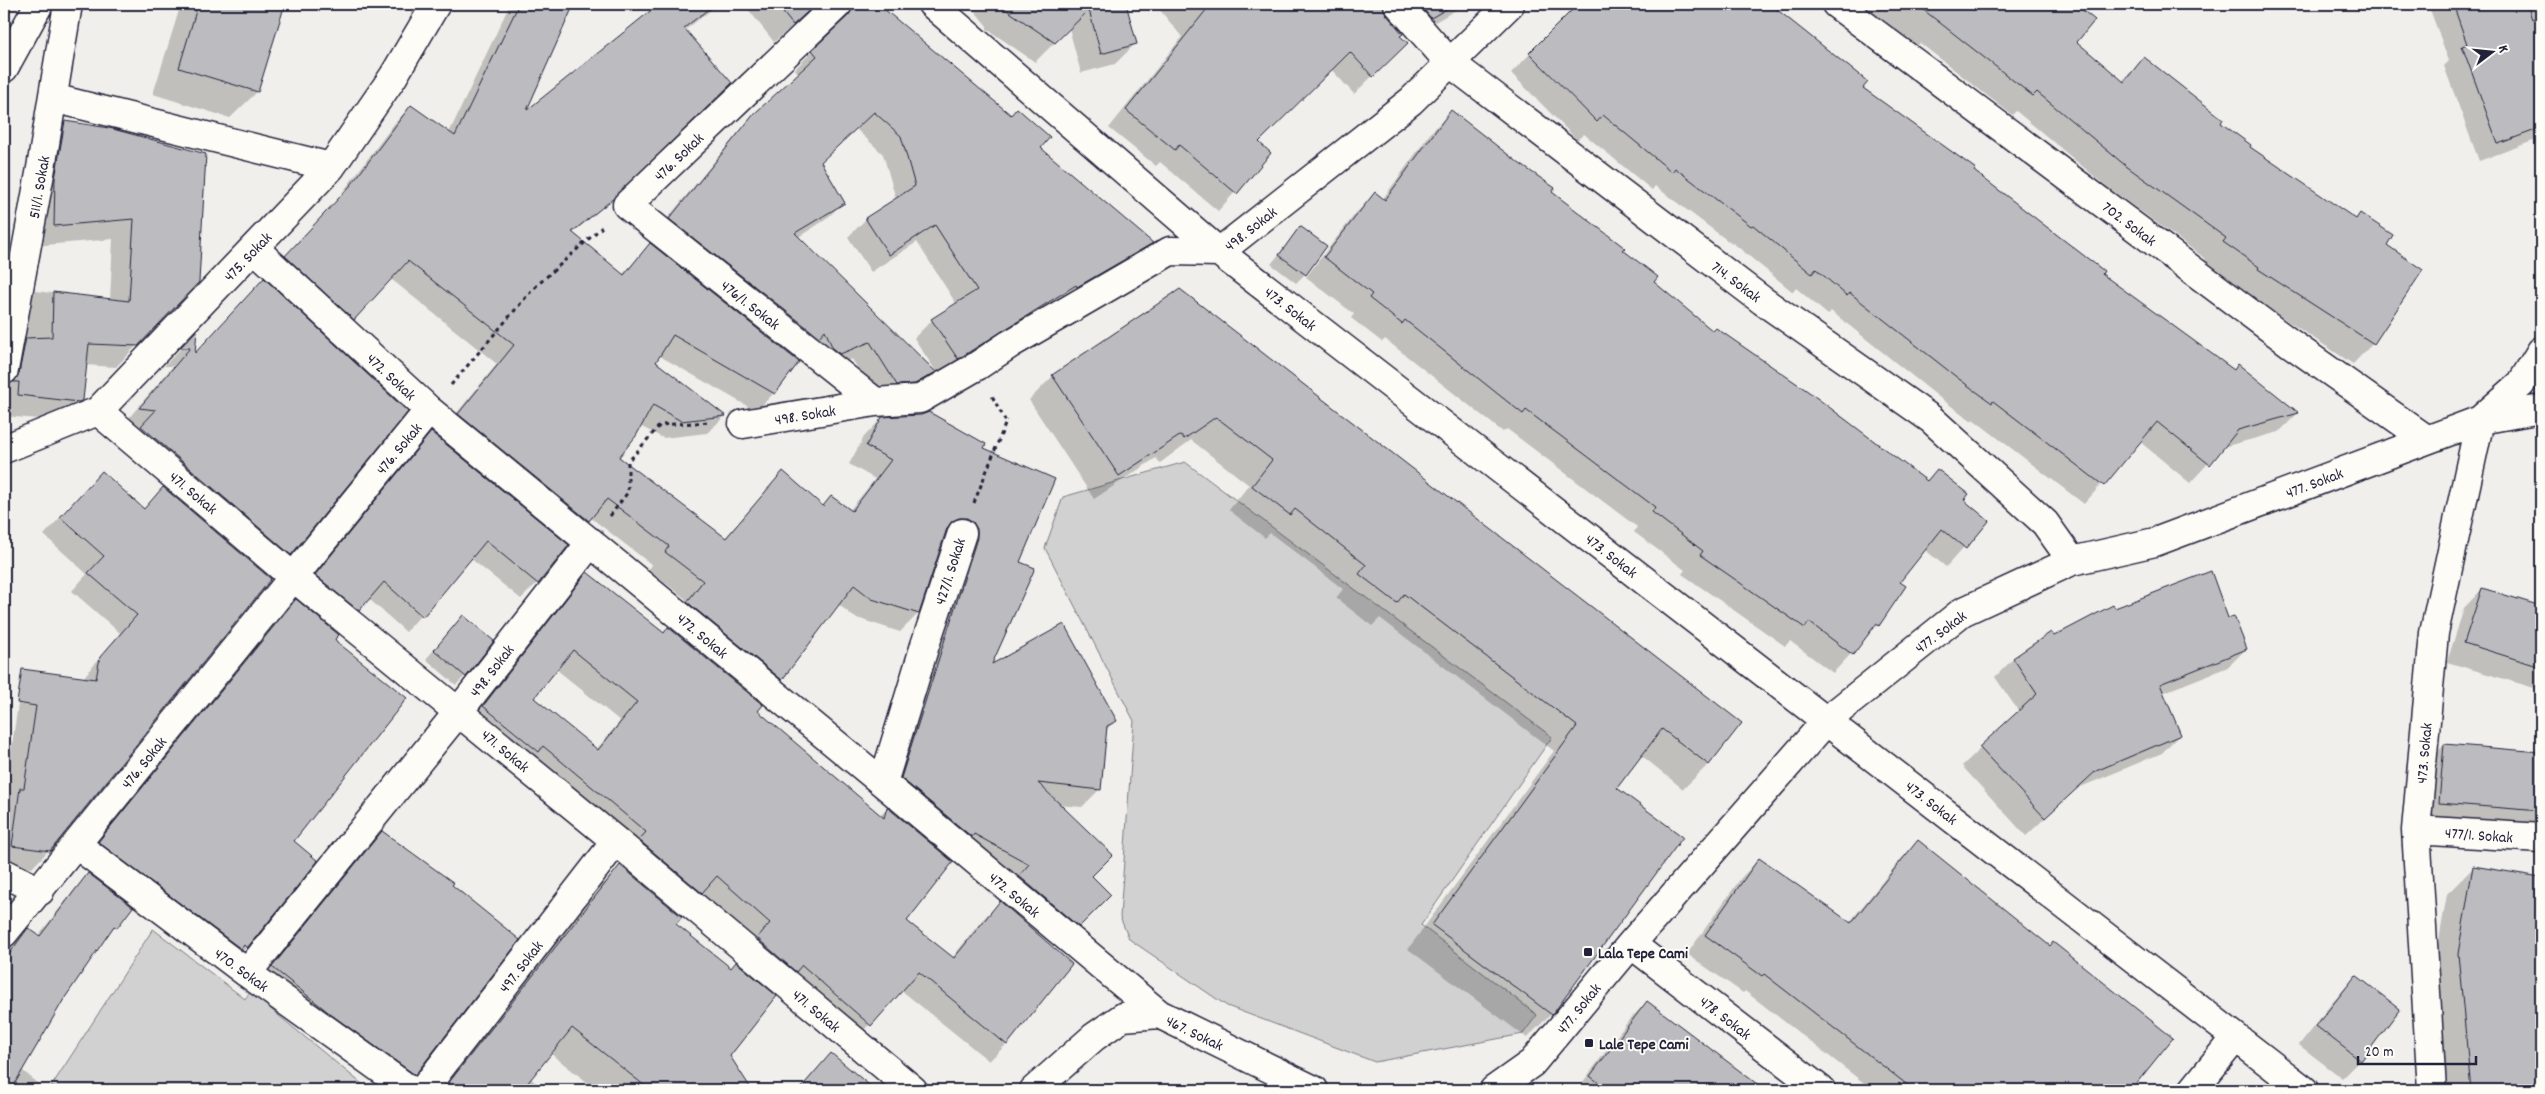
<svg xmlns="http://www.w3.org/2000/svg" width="2545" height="1094" font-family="Dekko,sans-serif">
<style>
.green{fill:#d2d1d1;stroke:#7a7a86}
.shadow{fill:#0003;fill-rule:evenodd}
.building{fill:#bcbcc0;stroke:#22223b;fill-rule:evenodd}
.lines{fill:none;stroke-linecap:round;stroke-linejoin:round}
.minor-casing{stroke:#22223b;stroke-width:31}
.path{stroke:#22223b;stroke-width:3;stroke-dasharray:4 4;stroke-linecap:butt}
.minor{stroke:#fdfcf7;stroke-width:28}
.poi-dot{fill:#22223b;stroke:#fdfcf7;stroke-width:2}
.labels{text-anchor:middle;stroke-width:4;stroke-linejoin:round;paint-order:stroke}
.street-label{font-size:16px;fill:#22223b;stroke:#fdfcf7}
.poi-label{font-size:16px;font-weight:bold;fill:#22223b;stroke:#fdfcf7;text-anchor:start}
</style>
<rect width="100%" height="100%" fill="#f0efec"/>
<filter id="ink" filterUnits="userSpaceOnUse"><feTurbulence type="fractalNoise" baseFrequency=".02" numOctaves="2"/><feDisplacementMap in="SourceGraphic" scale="10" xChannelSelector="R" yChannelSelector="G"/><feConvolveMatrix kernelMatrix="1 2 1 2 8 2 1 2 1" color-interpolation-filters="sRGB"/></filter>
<g filter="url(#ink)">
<path class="green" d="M1185 462 1552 737 1421 925 1537 1015 1523 1034 1375 1062 1227 1006 1129 939 1120 917 1134 721 1045 548 1063 497Z
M153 929 245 999 250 992 362 1084 358 1090H49Z"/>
<path class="shadow" d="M181 4H284L257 92 230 118 153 94Z
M510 4H566L571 6 524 114 651 11 645 4H719L685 30 713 101 594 215 572 234 622 275 650 245 774 393 756 411 658 355 654 362 725 416 707 433 663 438 640 426 618 457 724 539 783 473 822 507 831 497 849 511 875 479 849 464 864 437 882 418 982 449 1019 562 989 667 1115 721 1106 730 1100 789 1082 807 1058 805 1090 876 1109 895 1061 944 884 796 949 536 944 535 918 614 900 632 854 617 838 604 781 679 763 697 670 620 686 599 648 570 652 565 590 517 570 538 441 432 497 364 391 279 336 337 268 274 333 205 394 124 411 106 449 133Z
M744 4H863L1151 243 1134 260 939 376 914 338 932 320 957 305 917 242 871 272 848 237 866 219 896 199 883 154 856 129 820 163 843 203 825 220 797 238 934 372 916 389 879 402 852 359 822 372 652 237 737 134 799 74 795 69 835 28 836 18 824 6H815L774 42Z
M969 4H1124L1135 44 1115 64 1081 73 1069 28 1035 62 987 29V26Z
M1155 4H1369L1406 43 1354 94 1331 69 1257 143 1270 153 1218 211 1160 162 1156 166 1109 128 1182 37Z
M1413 4H1462L1456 10 1426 27Z
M1597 4H1758L1862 88 1972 172 2100 274 2233 371 2298 413 2279 432 2223 447 2190 483 2139 441 2084 504 1973 419 1972 421 1940 398 1831 311 1828 315 1796 288 1793 292 1733 243 1732 244 1655 186 1652 190 1584 134 1577 140 1511 73 1570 14 1579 23Z
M1858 4H2071L2093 20 2075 42 2121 82 2144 59 2248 147 2354 220 2360 214 2385 246 2373 343 2353 364 2239 289 2203 263 2206 259 2106 186 2016 111 2012 115 1920 43 1916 47 1880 17 1878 19Z
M2428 4H2535L2541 17V138L2479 161 2444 66 2449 61Z
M1451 112 1621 251 1653 282 1713 333 1925 482 1937 470 1963 500 1987 521 1946 567 1924 549 1898 582 1878 625 1833 673 1790 641 1785 646 1682 574 1685 570 1634 532 1637 527 1507 429 1503 432 1385 339 1382 342 1351 318 1354 314 1306 277 1356 213 1375 194 1382 200 1432 131Z
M65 122 205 155 137 345 116 367 85 365 82 400 61 421 4 416V377L14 312 35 291 110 300 113 239 34 246 44 143Z
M1301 228 1305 274 1296 283 1271 264Z
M4 244 5 268 4 278Z
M1180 291 1740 723 1708 765 1683 789 1641 755 1615 788 1551 1014 1527 1038 1408 949 1554 751 1380 618 1372 626 1336 598 1343 589 1270 533 1265 538 1229 510 1249 485 1191 440 1160 463 1156 458 1094 499 1029 400 1053 376Z
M195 334 194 354 290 554 272 572 124 445 139 428 122 426 173 366H164Z
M431 434 567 545 537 583 521 599 470 558 406 632 368 598 342 626 300 591 415 450Z
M102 472 143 510 163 489 270 579 49 850 32 868 4 864V801L20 690 83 678 120 633 72 591 87 574 44 535Z
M587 574 663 634 668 628 757 711 880 816 887 809 905 921 952 958 982 920 1000 903 1007 1044 989 1061 901 990 852 1043 466 724 570 591ZM556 669 620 721 596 750 532 698Z
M2482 589 2541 607V690L2447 662 2464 608Z
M296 601 333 639 292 842 247 947 228 965 81 860 278 619Z
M2114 610 2228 620 2246 649 2228 667 2162 693 2180 734 2162 753 2076 789 2026 836 1962 766 2019 712 1995 677 2013 659 2051 633 2054 638Z
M463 616 465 676 456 685 426 659Z
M2444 745 2541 753V830L2421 821 2426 763Z
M382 832 414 1074 398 1090 256 984 366 849Z
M1918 842 2050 947 2171 1038 2130 1090H1873L1745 991 1743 993 1687 954 1741 878 1759 859 1849 923 1900 860Z
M620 866 674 924 728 1055 751 1090H597L550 1053 530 1078 545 1090H439L597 890Z
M2474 867 2541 879V1090H2442L2432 981 2447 894Z
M88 875 131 907 102 941 63 999 22 1070 40 1085 36 1090H4V949H9L28 930 38 936 74 890Z
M2356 977 2360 1060 2342 1078 2299 1045 2338 995Z
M1647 1002 1764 1090H1577L1629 1020Z
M831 1055 873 1090H798Z"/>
<path class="building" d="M198 4H285L258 92 179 68Z
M519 4H574L527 110 659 4H715L684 28 732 83 614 198 572 232 624 275 650 243 799 362 775 394 673 335 656 362 726 416 681 421 653 405 636 436 619 457 726 538 783 471 823 506 831 496 852 511 891 460 866 446 882 417 921 415 929 412 986 444 984 448 1055 479 1020 562 1035 568 992 664 1064 624 1117 721 1107 726 1101 790 1038 783 1113 855 1092 876 1111 895 1079 927 1019 876 1029 864 974 834 972 837 901 778 977 538V529L973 522 967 518H959L952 521 947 528 919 614 872 599 854 585 782 680 687 602 703 581 665 552 669 546 607 499 589 521 458 414 514 345 408 261 354 320 285 256 351 185 411 105 455 136Z
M776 4H816L793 25Z
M853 4H878L1011 115 1017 108 1050 137 1041 148 1153 243 1077 287 1076 285 958 359 931 319 977 290 935 225 889 255 865 218 915 186 901 136 874 112 821 162 845 203 795 233 936 372 915 384 897 385 870 342 840 354 833 349 825 330 819 337 669 219 754 114 817 56 812 50 849 15Z
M998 4H1126L1137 44 1101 54 1089 10 1055 43Z
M1211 4H1383L1386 14 1403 34 1400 36 1408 43 1373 77 1350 52 1259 142 1271 153 1237 194 1179 145 1175 150 1126 110Z
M1419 4H1455L1431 18Z
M1578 4H1770L1868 82 1863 88 1976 169 1974 171 2104 271 2102 274 2234 370 2238 364 2299 413 2238 430 2210 465 2157 422 2104 486 1993 401 1992 403 1959 379 1850 293 1847 296 1816 269 1812 274 1753 225 1751 226 1675 168 1672 172 1603 115 1597 122 1529 53Z
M1916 4H2075L2095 20 2077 42 2124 82 2144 57 2223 119 2221 123 2251 145 2250 147 2356 219 2360 213 2393 235 2387 245 2423 270 2374 344 2258 269 2259 267 2223 242 2226 238 2126 166 2037 92 2033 96Z
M2453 4H2527L2532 19 2541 16V128L2498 144 2462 46 2467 44Z
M1451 110 1520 164 1555 188 1552 192 1625 248 1623 250 1658 277 1654 282 1713 331 1716 328 1809 392 1927 481 1937 469 1969 494 1964 500 1989 521 1966 549 1942 529 1900 582 1906 586 1879 626 1876 624 1853 655 1809 622 1805 628 1700 555 1703 551 1652 512 1655 507 1526 410 1523 414 1405 320 1402 324 1369 298 1372 294 1324 257 1375 192 1385 200Z
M65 121 109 128 206 154 199 282 138 346 89 344 83 400 79 402 18 395 19 382H14L19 373 26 338 52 337 53 292 129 301 134 219 54 226 55 179Z
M1300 226 1327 246 1306 275 1279 255Z
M264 278 408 412 291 555 141 426 156 410 139 408 190 348H180L197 330 195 353Z
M1180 289 1742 723 1709 765 1662 729 1617 788 1683 837 1552 1015 1432 925 1577 726 1404 594 1397 603 1359 574 1366 565 1295 509 1290 515 1252 486 1272 460 1216 417 1184 439 1181 435 1119 476 1052 375Z
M431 432 569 545 538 584 486 541 423 617 384 582 359 611 315 575Z
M102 471 144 509 163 487 271 579 50 851 12 846 20 788H24L36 706 17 703 22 669 96 679 100 657 137 615 88 573 104 556 60 517Z
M2211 571 2228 618 2234 616 2247 649 2160 684 2181 735 2096 771 2045 818 1979 747 2037 694 2013 658 2051 632 2054 636 2113 605 2115 608Z
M587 572 664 633 668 627 763 705 758 711 884 818 887 807 953 862 907 921 954 958 1000 901 1072 964 1007 1045 919 972 871 1026 802 965 796 972 757 938 770 923 717 876 702 893 639 840 646 832 543 746 539 752 483 706ZM573 650 637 702 598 750 534 698Z
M2482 588 2541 606V667L2464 643Z
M296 599 339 635 335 639 337 642 407 698 294 841 318 861 247 948 244 945 241 949 98 842Z
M463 615 494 641 466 677 434 650Z
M2444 744 2541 752V811L2439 803Z
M382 831 454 883 452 885 520 940 415 1075 333 1016 272 967Z
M1918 840 2050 946 2053 942 2173 1038 2131 1090H1914L1764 974 1762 976 1705 935 1759 858 1851 923Z
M620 865 682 917 676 924 731 968 736 962 777 996 730 1056 752 1090H650L572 1028 522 1090H443Z
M2473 866 2541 877V1090H2471L2458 954Z
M88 873 133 907 117 928 114 926 64 999 11 1090H4V961L28 928 40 936Z
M2356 975 2400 1009 2361 1061 2316 1026Z
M1647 1001 1691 1034 1765 1090H1608L1590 1076Z
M831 1053 875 1090H799Z"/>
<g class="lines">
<g class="minor-casing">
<path id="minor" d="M838 4 627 205 875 402
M932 4 1219 252 2304 1090
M1398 4 1449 62 1763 301 1931 419 2045 523 2072 561
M1836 4 2290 343 2426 439
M4 68 39 4
M53 98 331 167
M254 248 429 410 883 783 1159 1014
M4 370 41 168 68 4
M98 411 292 576 616 841 913 1090
M743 424 875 402 920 399 977 366 1010 344 1170 251 1219 252 1411 101 1510 4
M4 449 98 411 331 167 393 77 436 4
M883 783 925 645 962 533
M2416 830 2541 838
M77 845 247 973 410 1090
M4 873 40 891
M4 933 429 410
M1631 944 1821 1090
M247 973 459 711 591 542
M423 1090 616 841
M1034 1090 1094 1037 1123 1017 1159 1014 1314 1090
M1494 1090 1532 1063 1631 944 1827 720 1962 612 2072 561 2155 542 2480 420 2541 409
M2193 1090 2235 1038
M2432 1090 2416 830 2434 633 2480 420 2521 384 2541 351"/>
</g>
<path class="path" d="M451 385 533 289 602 227
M974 503 1006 422 992 396
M610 516 628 492V462L660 425 710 422"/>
<use href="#minor" class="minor"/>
</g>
</g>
<g class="poi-dot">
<rect x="1583" y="947" width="10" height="10" rx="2.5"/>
<rect x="1584" y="1038" width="10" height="10" rx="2.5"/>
</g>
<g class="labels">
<g class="street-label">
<text transform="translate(678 156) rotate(-44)" y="6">476. Sokak</text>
<text transform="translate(38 187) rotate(-80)" y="6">511/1. Sokak</text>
<text transform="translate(2130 223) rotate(37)" y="6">702. Sokak</text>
<text transform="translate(1250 228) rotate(-38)" y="6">498. Sokak</text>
<text transform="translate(247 256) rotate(-46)" y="6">475. Sokak</text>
<text transform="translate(1737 281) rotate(37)" y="6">714. Sokak</text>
<text transform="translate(751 304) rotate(38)" y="6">476/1. Sokak</text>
<text transform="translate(1291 308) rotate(38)" y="6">473. Sokak</text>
<text transform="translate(392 376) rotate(43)" y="6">472. Sokak</text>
<text transform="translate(805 414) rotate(-9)" y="6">498. Sokak</text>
<text transform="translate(398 448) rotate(-50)" y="6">476. Sokak</text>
<text transform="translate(2314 482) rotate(-21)" y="6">477. Sokak</text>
<text transform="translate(194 492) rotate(40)" y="6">471. Sokak</text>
<text transform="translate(1612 555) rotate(38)" y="6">473. Sokak</text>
<text transform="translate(949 571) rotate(-72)" y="6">427/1. Sokak</text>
<text transform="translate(1940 631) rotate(-37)" y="6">477. Sokak</text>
<text transform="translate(703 635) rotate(40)" y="6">472. Sokak</text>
<text transform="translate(491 670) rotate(-52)" y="6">498. Sokak</text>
<text transform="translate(506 750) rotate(40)" y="6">471. Sokak</text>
<text transform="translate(2423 753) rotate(-85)" y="6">473. Sokak</text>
<text transform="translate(143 762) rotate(-51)" y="6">476. Sokak</text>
<text transform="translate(1932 802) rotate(38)" y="6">473. Sokak</text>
<text transform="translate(2479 834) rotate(4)" y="6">477/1. Sokak</text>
<text transform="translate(1015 894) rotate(40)" y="6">472. Sokak</text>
<text transform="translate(520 966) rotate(-52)" y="6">497. Sokak</text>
<text transform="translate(242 969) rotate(36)" y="6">470. Sokak</text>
<text transform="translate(1578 1008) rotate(-51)" y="6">477. Sokak</text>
<text transform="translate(817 1010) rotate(40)" y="6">471. Sokak</text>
<text transform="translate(1726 1017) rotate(38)" y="6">478. Sokak</text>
<text transform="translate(1195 1032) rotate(26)" y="6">467. Sokak</text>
</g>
<g class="poi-label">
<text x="1598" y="958">Lala Tepe Cami</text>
<text x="1599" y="1049">Lale Tepe Cami</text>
</g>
</g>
<rect width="2545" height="1094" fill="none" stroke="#fdfcf7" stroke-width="20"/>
<rect x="10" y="10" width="2525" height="1074" fill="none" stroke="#22223b" stroke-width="2" filter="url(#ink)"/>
<g transform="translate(2492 52) rotate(74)" stroke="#fdfcf7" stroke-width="4" paint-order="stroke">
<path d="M0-4L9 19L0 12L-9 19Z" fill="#22223b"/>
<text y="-8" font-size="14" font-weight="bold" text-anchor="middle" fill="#22223b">K</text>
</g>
<path d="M2358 1056v8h118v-8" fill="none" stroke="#22223b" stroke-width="2.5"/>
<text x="2365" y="1056" font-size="15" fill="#22223b" stroke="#fdfcf7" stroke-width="4" paint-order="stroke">20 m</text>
</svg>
